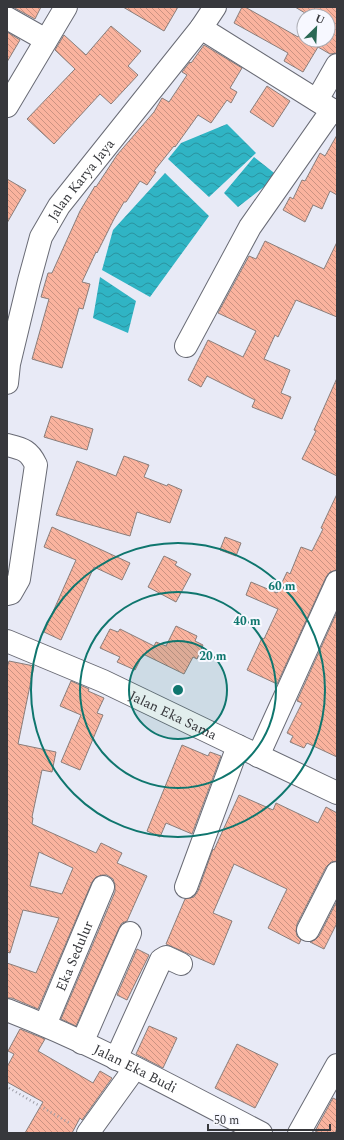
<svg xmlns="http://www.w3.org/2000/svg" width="344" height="1140" font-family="Spectral,serif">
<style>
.water{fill:url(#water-waves)}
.building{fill:url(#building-back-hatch);stroke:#8a7e7b;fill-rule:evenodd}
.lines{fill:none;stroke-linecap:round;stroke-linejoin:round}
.minor-casing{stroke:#696b75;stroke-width:24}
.major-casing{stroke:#696b75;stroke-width:24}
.path{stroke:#9d9ea7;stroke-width:2.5;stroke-dasharray:1 3;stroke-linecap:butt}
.minor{stroke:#fff;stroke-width:22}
.major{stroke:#fff;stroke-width:22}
.ring{fill:none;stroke:#0f766e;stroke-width:2}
.labels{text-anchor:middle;stroke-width:4;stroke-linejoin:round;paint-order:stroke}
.street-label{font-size:14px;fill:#37383c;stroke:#f7f8ff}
.centre{fill:#0f766e;stroke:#f7f8ff;stroke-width:2}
.ring-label{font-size:12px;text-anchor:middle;font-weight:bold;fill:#0f766e;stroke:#f7f8ff;stroke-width:4;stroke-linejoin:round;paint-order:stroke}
</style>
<defs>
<pattern id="water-waves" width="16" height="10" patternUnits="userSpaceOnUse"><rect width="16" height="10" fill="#30b4c4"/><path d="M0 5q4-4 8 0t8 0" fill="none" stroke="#2a93a0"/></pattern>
<pattern id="building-back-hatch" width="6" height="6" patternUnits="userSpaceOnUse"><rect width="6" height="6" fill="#fab39e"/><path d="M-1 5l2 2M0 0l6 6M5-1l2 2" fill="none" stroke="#cb9382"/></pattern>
</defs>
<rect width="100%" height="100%" fill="#e8eaf6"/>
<path class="water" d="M227 124 256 153 209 197 168 159 181 143Z
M254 157 278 176 238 207 224 193Z
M165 173 209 216 150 297 102 270 113 230Z
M100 277 136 301 128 333 93 318Z"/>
<path class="building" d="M13 7H41L35 19Z
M123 7H178L164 31Z
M242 7H245L298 37 304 27V40H328V16H310L295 7H337V53L330 54 318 47 303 72 284 61 288 53 234 23Z
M111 26 141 51 128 66 138 75 111 104 100 94 54 144 27 119 75 69 55 50 64 35 86 55Z
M7 32 20 40 7 62Z
M204 45 242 68 230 88 237 92 231 103 227 100 211 123 198 115 175 147 174 146 154 171 156 172 147 185 140 181 126 202H124L114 219 97 253 96 252 82 282 90 284 83 309 79 308 62 368 32 359 49 299 41 297 48 273H52L80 211 95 186 96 187 117 155 154 112 162 98 169 102 187 75 182 72 190 62 191 63Z
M267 86 290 101 273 127 250 112Z
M337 135V195L330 191 322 209 313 205 305 222 283 210 290 197 293 199 302 180 305 181 320 153 325 156Z
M7 179 26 190 7 223Z
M265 241 324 269 337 242V317L296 300 278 337 275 335 264 359 290 370 281 393 291 397 282 419 252 407 255 400 207 376 201 387 188 380 208 340 243 357 256 331 218 313 249 256 256 259Z
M337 378V476L302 459 316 431 314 430Z
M51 416 93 429 87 450 44 437Z
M124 456 149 465 144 477 167 486 168 484 182 490 170 523 137 512 130 536 56 515 77 461 116 476Z
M337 494V570L330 572 326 577 277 684 247 670 262 638 264 639 278 609 246 595 251 582 277 593 287 572 290 574 301 547 312 551 323 529 321 528Z
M52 527 130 563 122 580 94 567 61 640 44 632 76 560 44 547Z
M225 537 241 543 236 556 220 550Z
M164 556 177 562 175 565 191 574 176 602 148 587Z
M337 612V757L307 743 304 748 290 742 293 736 287 733 302 703 297 701Z
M176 626 197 636 195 641 203 645 197 659 193 657 184 674 143 654 135 670 117 662 120 657 100 648 110 629 118 632 120 629 154 646 156 642 166 646Z
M9 661 34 666 18 744 56 752 52 772 42 770 32 817 33 818 32 824 96 853 101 843 122 853 117 863 147 876 127 921 122 923 119 928 76 1026 61 1019 115 892V885L113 879 107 875H102L96 877 92 882 38 1009 12 998H7V963L36 973 59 918 23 910 10 953 7 952V668ZM39 852 73 868 62 894 30 886Z
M71 681 89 689 88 691 104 698 97 713 103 715 80 770 61 762 81 715 60 706Z
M182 745 208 756 210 752 221 756 192 834 166 823 160 837 147 831Z
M239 795 273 810 276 803 318 823 326 807 337 813V861L331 862 326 867 297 924 296 931 297 936 301 940 299 944 268 928 287 889 234 864 213 913 232 921 214 965 166 944 185 899 194 897 198 891 213 849 214 850Z
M337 901V923L324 949 310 942 315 940 319 936Z
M137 949 149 955 127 1000 117 995Z
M149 1026 177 1038 163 1068 136 1054Z
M20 1029 45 1039 38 1051 93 1083 100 1071 112 1078 82 1120 80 1118 72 1133H25L43 1102 7 1082V1067L14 1054 8 1051Z
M237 1044 278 1064 255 1108 215 1088Z
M333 1098 337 1100V1128L335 1133H320L315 1131Z"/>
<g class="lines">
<g class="minor-casing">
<g id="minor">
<path d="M7 18 46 40"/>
<path d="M201 28 337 113"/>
<path d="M317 100 337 65"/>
<path d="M7 106 66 7"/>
<path d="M186 346 250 227 332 110"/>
<path d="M7 445C23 449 29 450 36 465L19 579 11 593 7 594"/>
<path id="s1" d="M7 641 103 681 238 746 337 793"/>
<path d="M258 756 337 582"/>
<path d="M186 887 238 746"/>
<path d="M308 930 337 873"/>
<path id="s2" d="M7 1010C95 1044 178 1090 261 1133"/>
<path id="s3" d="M45 1025 103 887"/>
<path d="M82 1043 130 933"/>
<path d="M116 1059 161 960 166 957 181 964"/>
<path d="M88 1133 135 1068"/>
<path d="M299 1133 337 1065"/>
</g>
</g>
<g class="major-casing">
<g id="major">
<path id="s4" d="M7 383 9 364 29 281 41 237 59 206 201 28 215 7"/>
</g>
</g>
<path class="path" d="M9 1088 71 1124"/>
<use href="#minor" class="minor"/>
<use href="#major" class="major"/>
</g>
<circle cx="178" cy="690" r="49" fill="#0f766e" fill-opacity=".12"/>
<g class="ring">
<circle cx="178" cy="690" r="49"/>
<circle cx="178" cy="690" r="98"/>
<circle cx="178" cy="690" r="147"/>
</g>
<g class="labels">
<g class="street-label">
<text dy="5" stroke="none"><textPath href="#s4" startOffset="220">Jalan Karya Jaya</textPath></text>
<text dy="5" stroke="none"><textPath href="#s1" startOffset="182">Jalan Eka Sama</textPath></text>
<text dy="5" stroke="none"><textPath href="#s3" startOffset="75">Eka Sedulur</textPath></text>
<text dy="5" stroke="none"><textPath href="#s2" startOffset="141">Jalan Eka Budi</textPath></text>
</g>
</g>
<circle cx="178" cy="690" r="6" class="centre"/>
<g class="ring-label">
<text x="282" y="590">60 m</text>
<text x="247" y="625">40 m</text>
<text x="213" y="660">20 m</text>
</g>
<rect width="344" height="1140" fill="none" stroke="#37383c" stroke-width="16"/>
<g transform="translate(316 28) rotate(24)"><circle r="19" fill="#f7f8ff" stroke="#aaabb1"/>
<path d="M0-3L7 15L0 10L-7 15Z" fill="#2b6955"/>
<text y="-6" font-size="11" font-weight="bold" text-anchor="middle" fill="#37383c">U</text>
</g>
<path d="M208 1124v6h122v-6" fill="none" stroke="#37383c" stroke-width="2"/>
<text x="214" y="1124" font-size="12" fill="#37383c" stroke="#f7f8ff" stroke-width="3" paint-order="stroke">50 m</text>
</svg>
